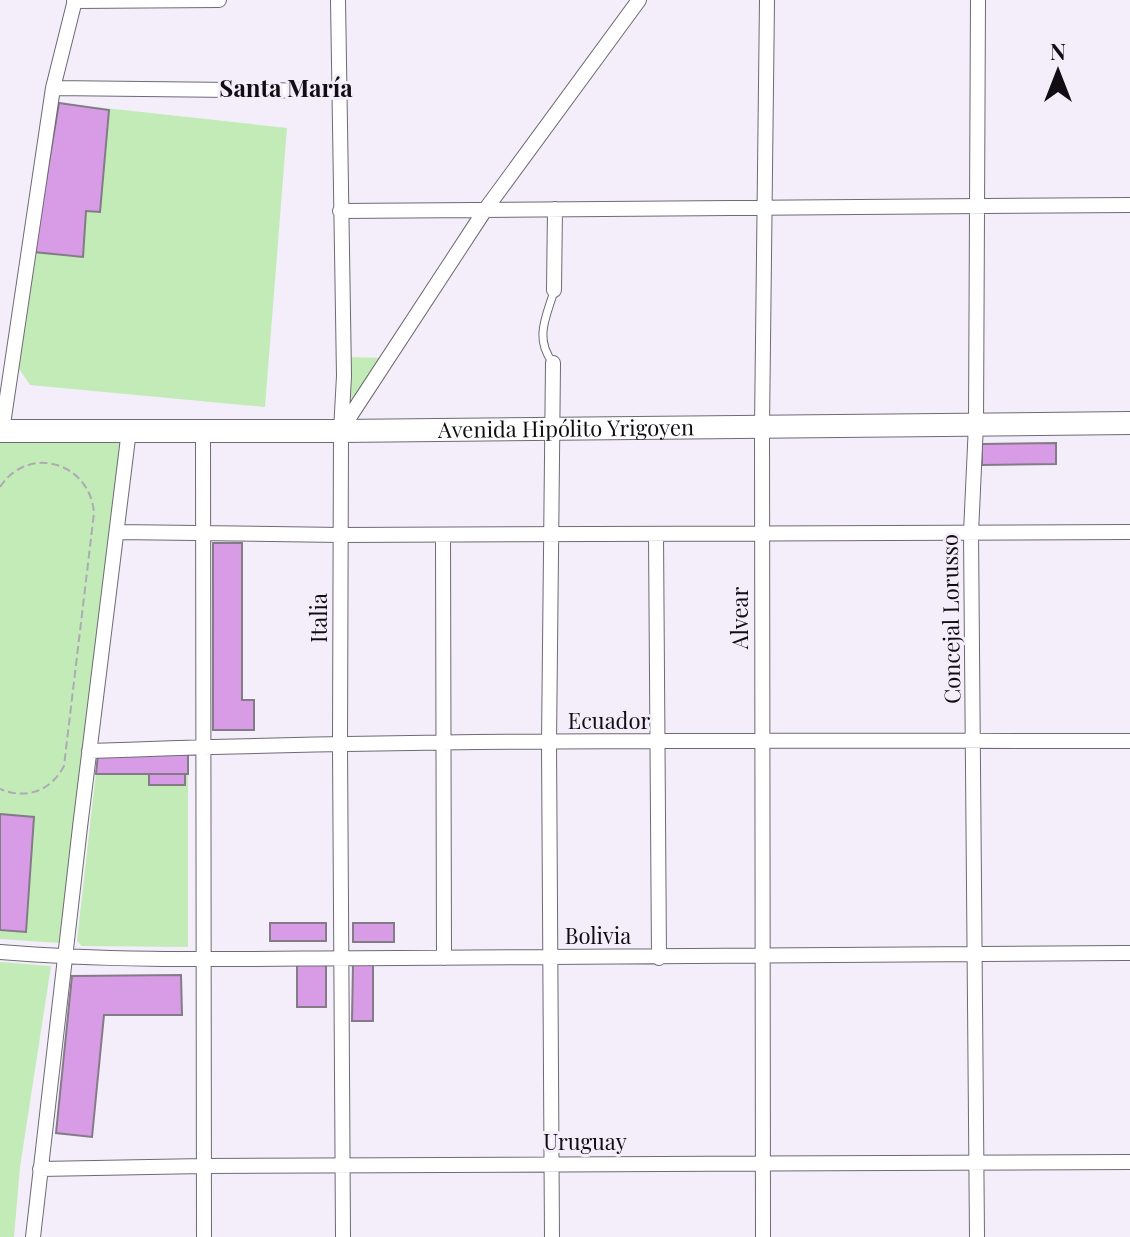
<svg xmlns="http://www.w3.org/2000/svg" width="1130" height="1237" font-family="'Playfair Display',serif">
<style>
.green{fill:#c2ebb8}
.building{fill:#d89ce7;stroke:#837b85;stroke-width:2}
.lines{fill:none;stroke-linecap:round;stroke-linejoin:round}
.service-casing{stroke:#6e6a74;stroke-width:9}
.minor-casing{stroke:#6e6a74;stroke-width:16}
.secondary-casing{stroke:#6e6a74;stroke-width:24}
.path{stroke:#aeaab4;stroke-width:2;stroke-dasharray:8 4;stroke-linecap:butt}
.service{stroke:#fff;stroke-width:7}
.minor{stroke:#fff;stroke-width:14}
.secondary{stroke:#fff;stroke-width:22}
.labels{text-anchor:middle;stroke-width:6;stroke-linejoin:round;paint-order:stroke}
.street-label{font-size:22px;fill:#100e12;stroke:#f3eefa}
.neighbourhood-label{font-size:24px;font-weight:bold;fill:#100e12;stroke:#f3eefa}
</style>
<rect width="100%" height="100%" fill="#f3eefa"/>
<path class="green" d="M59 103 287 128 265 407 30 385 17 366Z
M343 357 389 358 342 420Z
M121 439 59 943 0 939V442Z
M98 754H188V947L82 946 77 941Z
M0 962 51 966 20 1167 14 1237H0Z"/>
<path class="building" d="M59 103 109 110 100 212 86 211 83 257 34 252Z
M1056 443V464L982 465V444Z
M213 543H242V700H254V730H213Z
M98 754H188V774H96Z
M149 774H185V785H149Z
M0 814 34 817 26 932 0 930Z
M270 923H326V941H270Z
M353 923H394V942H353Z
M297 964H326V1007H297Z
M353 965H373V1021H352Z
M181 975 182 1015H104L92 1137 56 1133 72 976Z"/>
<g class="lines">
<g class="service-casing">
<path id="service" d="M553 363C534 338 546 318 554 291"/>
</g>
<g class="minor-casing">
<path id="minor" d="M338 0 344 376 341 431 340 745 343 1237
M74 1 219 0
M53 88 338 91
M340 211 1130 205
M554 290 555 209
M343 427 485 210 639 0
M2 431 53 88 75 0
M203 431 204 1237
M117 532 341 535 1130 532
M656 534 659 958
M443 535 444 958
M89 751C436 738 783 741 1130 741
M0 952C132 963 266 958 399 958 642 958 886 955 1130 953
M40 1169 204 1166 1130 1162
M33 1237 80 827 129 430
M552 1237 549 743 553 363
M763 1237 762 427 767 0
M977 1237 971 533 976 424 978 0"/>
</g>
<g class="secondary-casing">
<g id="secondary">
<path id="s1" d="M0 431H341L1130 423"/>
</g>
</g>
<path class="path" d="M0 487C28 444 90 462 94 513L64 766C51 791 26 800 0 789"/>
<use href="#service" class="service"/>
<use href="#minor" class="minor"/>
<use href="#secondary" class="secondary"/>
</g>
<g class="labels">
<g class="street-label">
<text dy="8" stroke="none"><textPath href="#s1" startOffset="566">Avenida Hipólito Yrigoyen</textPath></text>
<text transform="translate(319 618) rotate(-90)" y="8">Italia</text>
<text transform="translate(740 618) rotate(-90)" y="8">Alvear</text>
<text transform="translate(951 619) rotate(-91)" y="8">Concejal Lorusso</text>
<text x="609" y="729">Ecuador</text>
<text x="598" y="944">Bolivia</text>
<text x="585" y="1150">Uruguay</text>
</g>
<g class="neighbourhood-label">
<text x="286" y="97">Santa María</text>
</g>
</g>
<g transform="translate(1058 72)" stroke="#f3eefa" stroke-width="6" paint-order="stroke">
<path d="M0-6L14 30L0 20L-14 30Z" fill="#100e12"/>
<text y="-12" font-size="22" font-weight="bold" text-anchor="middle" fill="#100e12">N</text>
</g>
</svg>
